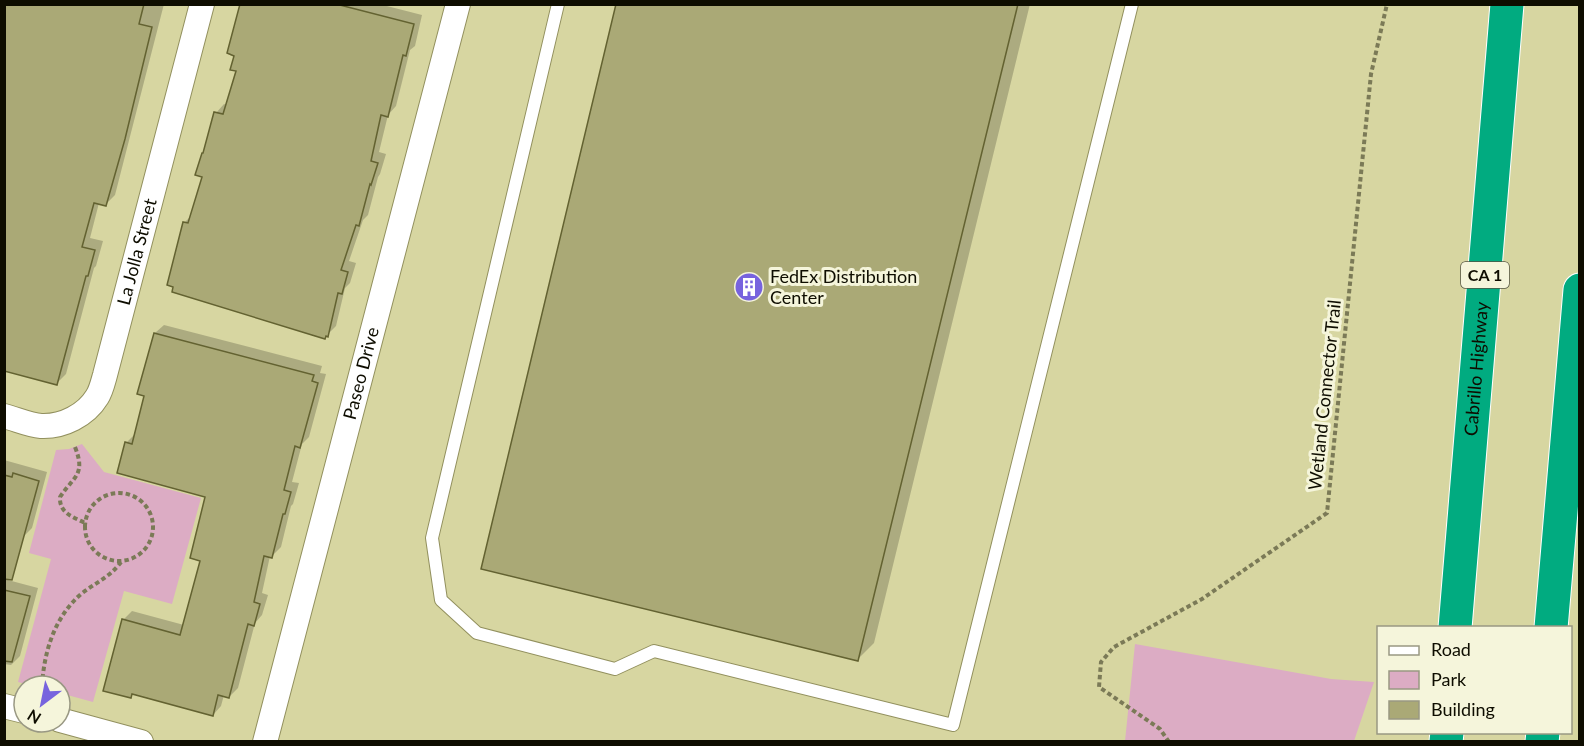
<svg xmlns="http://www.w3.org/2000/svg" width="1584" height="746" font-family="Lato,sans-serif">
<style>
.green{fill:#dcacc4}
.shadow{fill:#0003}
.building{fill:#aaa976;stroke:#636231;stroke-width:1.5}
.lines{fill:none;stroke-linecap:round;stroke-linejoin:round}
.service-casing{stroke:#92905e;stroke-width:14}
.minor-casing{stroke:#92905e;stroke-width:26}
.motorway-casing{stroke:#fff;stroke-width:35}
.path{stroke:#7b7a57;stroke-width:4;stroke-dasharray:4.5 3;stroke-linecap:butt}
.service{stroke:#fff;stroke-width:12}
.minor{stroke:#fff;stroke-width:24}
.motorway{stroke:#01ab80;stroke-width:33}
.labels{text-anchor:middle;stroke-width:6;stroke-linejoin:round;paint-order:stroke}
.shield{fill:#f5f5db;stroke:#535342;stroke-width:1.5}
.shield-label{font-size:16px;font-weight:bold;fill:#0e0d00}
.street-label{font-size:18px;fill:#0e0d00;stroke:#f5f5db}
.poi-label{font-size:18px;fill:#0e0d00;stroke:#f5f5db;text-anchor:start}
</style>
<rect width="100%" height="100%" fill="#d7d6a1"/>
<path class="green" d="M82 444 104 472 201 498 172 604 124 591 93 702 60 693V686H33L18 682 51 559 29 553 56 450 69 449Z
M1135 644 1331 679 1374 682 1354 741H1125Z"/>
<path class="shadow" d="M4 4H164L115 195 106 204 99 203 90 238 103 241 96 266 94 268 66 374 57 383Z
M242 4H379L422 15 415 46 410 50 396 106 388 115 379 152 386 154 380 174 378 177 368 215 363 220 349 261 356 263 350 283 345 288 336 326 327 335 184 223 192 215 204 176 216 113 224 104 228 105 238 70 236 55Z
M617 4H1030L874 643 857 660Z
M164 325 322 366 320 373 326 374 309 437 302 444 292 482 299 483 293 504 291 506 281 547 272 556H270L262 593 268 595 262 615 255 623 238 688 229 697 224 695 221 706 213 715 134 693 130 697 123 620 132 611 184 625 202 560 207 496 126 443 136 433 145 395 155 333Z
M4 460 47 472 32 528 23 537 4 532Z
M4 579 38 588 20 656 11 665 4 664Z"/>
<path class="building" d="M4 4H144L139 24 152 27 125 139 106 206 94 203 82 247 95 250 88 276H86L57 385 4 371Z
M240 4H336L414 24 406 56 403 55 388 117 381 115 371 161 378 163 371 185 370 184 359 226 356 225 341 270 348 272 342 294 338 293 328 337 326 336 325 339 172 292 173 287 167 285 183 222 188 223 202 177 195 175 202 153H203L214 112 223 114 236 71 230 70 234 56 227 53Z
M616 4H1018L858 661 481 569Z
M154 333 314 375 312 381 318 383 300 448 295 446 284 490 291 492 285 514H283L272 558 264 556 254 602 260 604 254 626 248 624 229 698 218 695 213 716 132 694 131 698 103 691 122 619 180 635 200 561 190 558 205 497 117 473 125 442 132 444 144 396 137 394Z
M13 473 39 481 12 580 4 579V475L12 477Z
M4 590 30 596 12 662 4 661Z"/>
<g class="lines">
<g class="service-casing">
<path id="service" d="M558 4 432 538 441 600 477 633 615 669 654 651 953 725 1132 4"/>
</g>
<g class="minor-casing">
<g id="minor">
<path id="s1" d="M4 416C16 419 29 425 41 426 63 427 86 415 97 397 101 391 103 382 105 375L202 4"/>
<path d="M4 706 24 711"/>
<path d="M60 720 141 742"/>
<path id="s2" d="M265 742 458 4"/>
</g>
</g>
<g class="motorway-casing">
<g id="motorway">
<path id="s3" d="M1455 628 1507 4"/>
<path d="M1551 628 1580 290"/>
<path d="M1446 742 1447 732"/>
<path d="M1542 742 1543 732"/>
</g>
</g>
<path class="path" d="M75 447C86 475 74 476 60 497 59 513 73 517 85 523
M85 527a34 34 0 1 1 68 0a34 34 0 1 1-68 0Z
M42 686C44 652 54 618 81 594 95 583 110 577 121 562
M1169 742 1160 729 1099 687 1101 662 1114 647 1202 599 1327 513 1371 74 1387 4"/>
<use href="#service" class="service"/>
<use href="#minor" class="minor"/>
<use href="#motorway" class="motorway"/>
</g>
<defs>
<g id="building-disc" transform="scale(1.5)"><circle r="9.5" fill="#7763de" stroke="#f5f5db"/><path d="M-4-6H4V6H1V3H-1V6H-4ZM-2.5-4.3h1.7v1.8h-1.7ZM.8-4.3h1.7v1.8H.8ZM-2.5-1h1.7V.8h-1.7ZM.8-1h1.7V.8H.8Z" fill="#fff"/></g>
</defs>
<g fill-rule="evenodd">
<use href="#building-disc" x="749" y="287"/>
</g>
<g class="labels">
<rect class="shield" x="1461" y="262" width="48" height="26" rx="4.5"/>
<g class="shield-label">
<text x="1485" y="281">CA 1</text>
</g>
<g class="street-label">
<text dy="6" stroke="none"><textPath href="#s1" startOffset="255">La Jolla Street</textPath></text>
<text dy="6" stroke="none"><textPath href="#s3" startOffset="260">Cabrillo Highway</textPath></text>
<text dy="6" stroke="none"><textPath href="#s2" startOffset="381">Paseo Drive</textPath></text>
<text transform="translate(1325 395) rotate(-84)" y="6">Wetland Connector Trail</text>
</g>
<g class="poi-label">
<text x="770" y="283">FedEx Distribution<tspan x="770" dy="21">Center</tspan></text>
</g>
</g>
<rect width="1584" height="746" fill="none" stroke="#0e0d00" stroke-width="12"/>
<rect x="1377" y="626" width="195" height="108" fill="#f5f5db" stroke="#999883" stroke-width="1.5"/>
<rect x="1389" y="646" width="30" height="9" fill="#ffffff" stroke="#999883" stroke-width="1.5"/>
<text x="1431" y="656" font-size="18" fill="#0e0d00">Road</text>
<rect x="1389" y="671" width="30" height="18" fill="#dcacc4" stroke="#999883" stroke-width="1.5"/>
<text x="1431" y="686" font-size="18" fill="#0e0d00">Park</text>
<rect x="1389" y="701" width="30" height="18" fill="#aaa976" stroke="#999883" stroke-width="1.5"/>
<text x="1431" y="716" font-size="18" fill="#0e0d00">Building</text>
<g transform="translate(42 704) rotate(212)"><circle r="28" fill="#f5f5db" stroke="#999883" stroke-width="1.5"/>
<path d="M0-4.5L10 22L0 15L-10 22Z" fill="#7763de"/>
<text y="-9" font-size="16" font-weight="bold" text-anchor="middle" fill="#0e0d00">N</text>
</g>
</svg>
